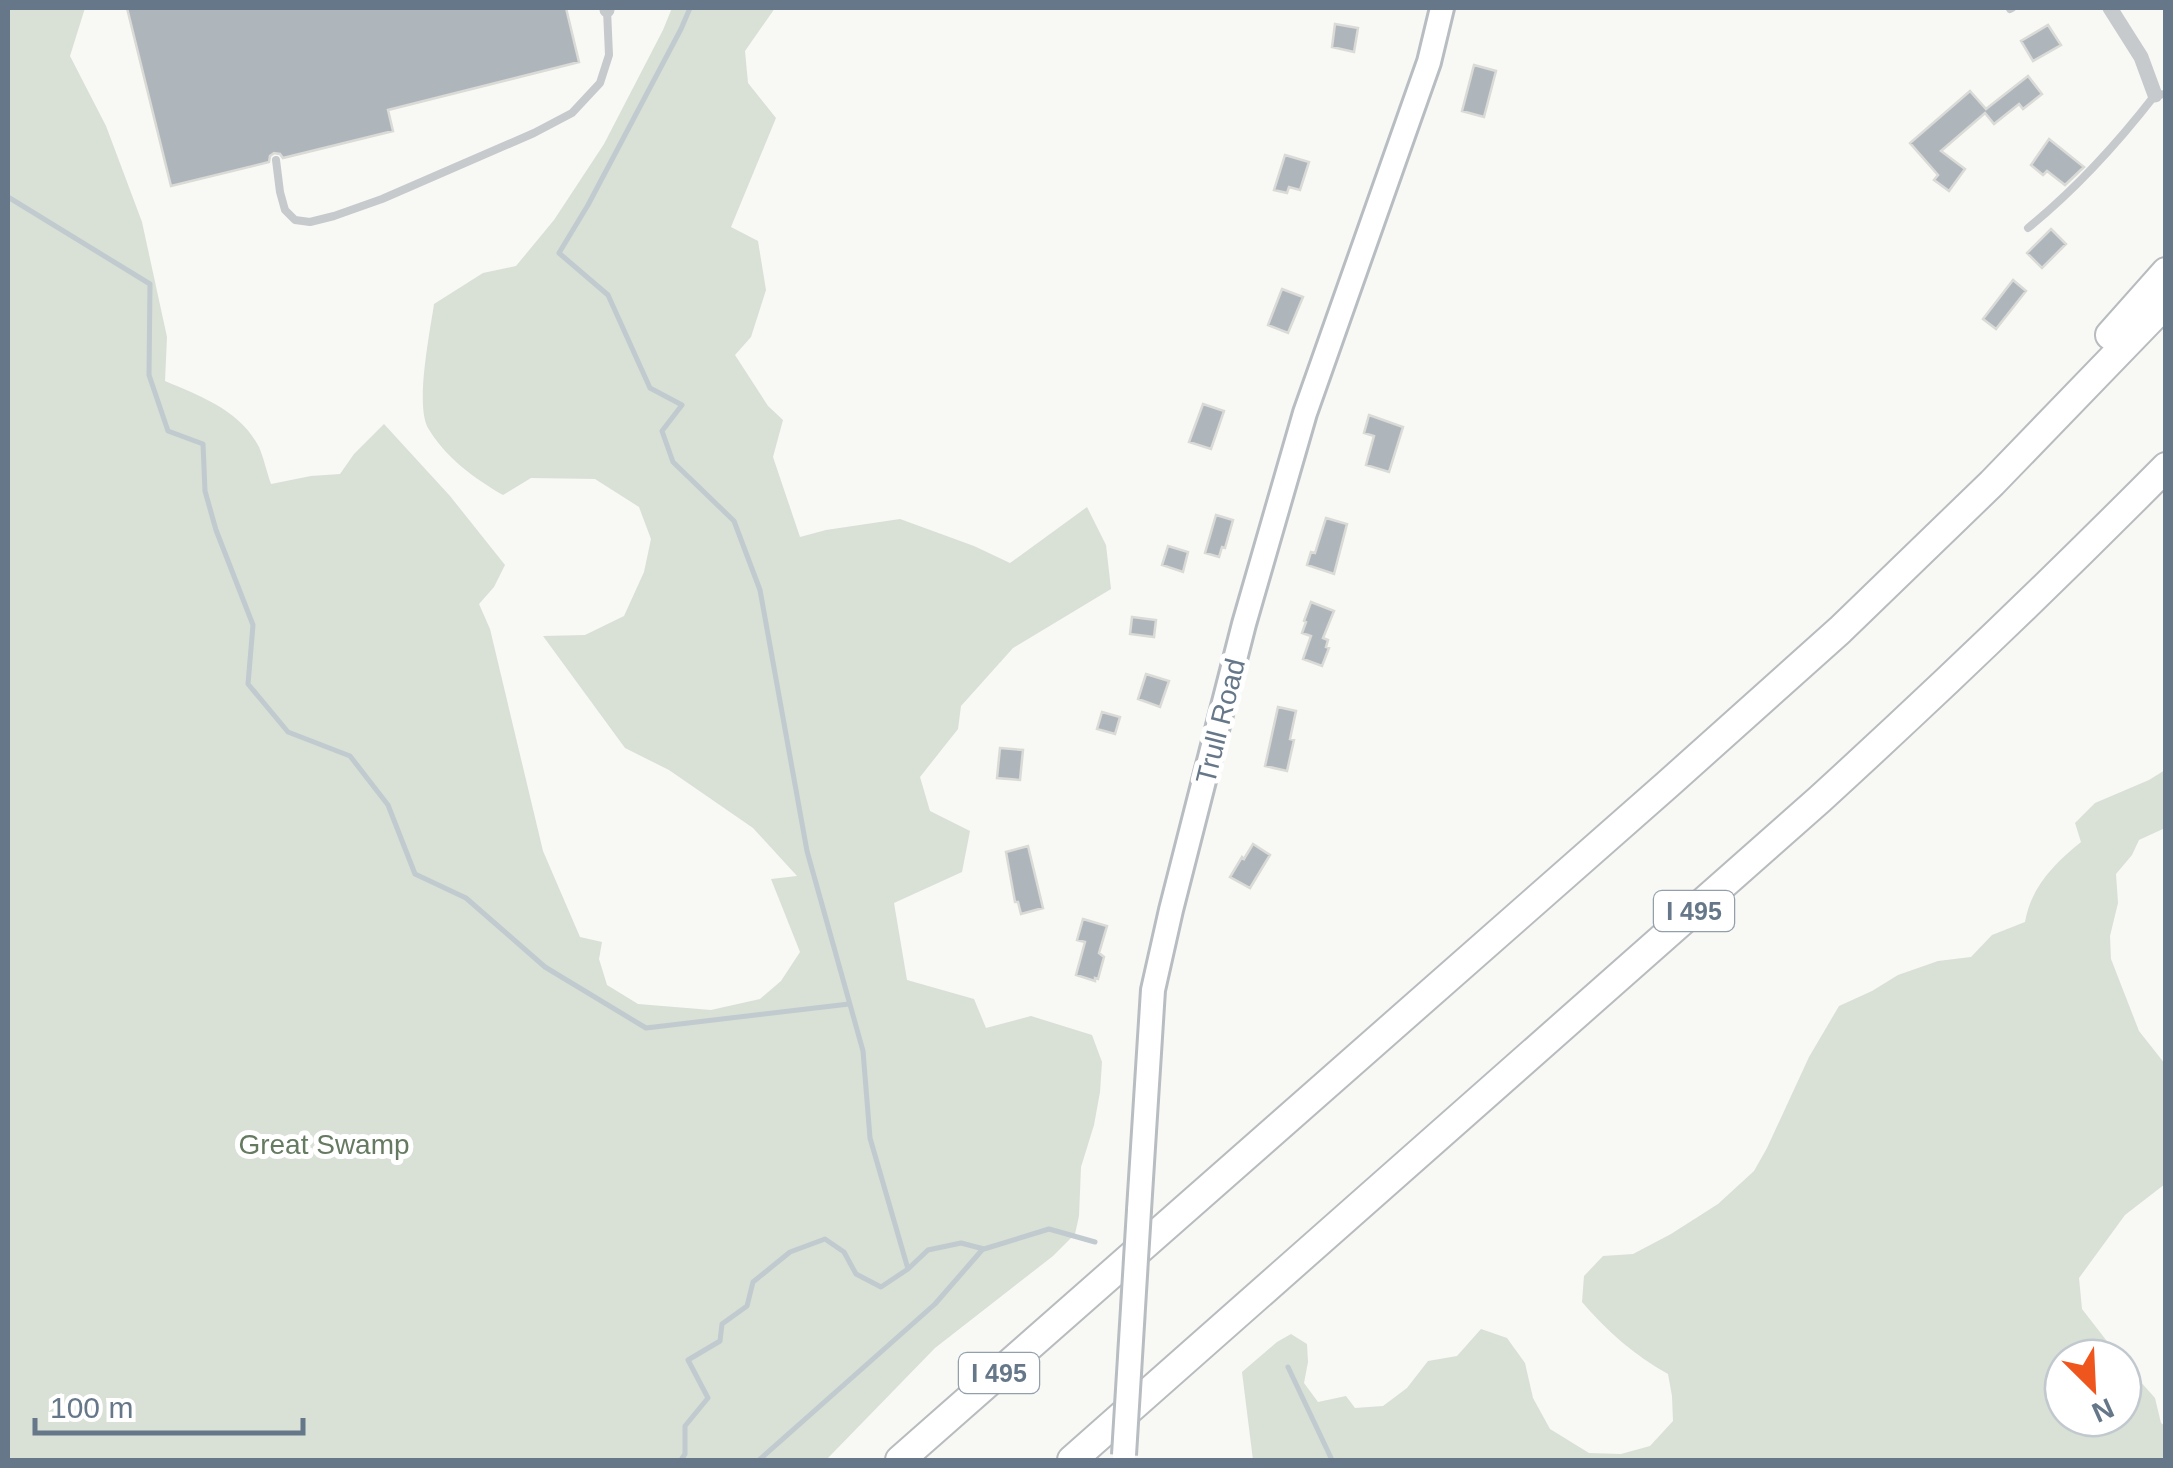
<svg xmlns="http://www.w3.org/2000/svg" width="2173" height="1468" font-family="Arial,sans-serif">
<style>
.green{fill:#d9e0d6}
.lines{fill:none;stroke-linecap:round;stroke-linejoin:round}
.stream{stroke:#c0cacf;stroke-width:5}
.building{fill:#aeb6bc;stroke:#dadad7;stroke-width:2.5}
.secondary-casing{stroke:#b8bdc2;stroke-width:28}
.highway-casing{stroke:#b8bcbf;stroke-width:32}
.lane{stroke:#c6cacd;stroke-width:8}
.street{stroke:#c6cacd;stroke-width:15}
.secondary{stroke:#fff;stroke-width:22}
.highway{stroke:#fff;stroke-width:28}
.secondary-bridge-casing{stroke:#b8bdc2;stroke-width:28;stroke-linecap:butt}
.secondary-bridge{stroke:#fff;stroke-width:22}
.labels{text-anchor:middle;stroke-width:10;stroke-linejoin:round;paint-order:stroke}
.shield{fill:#fff;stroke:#93a0ac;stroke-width:2.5}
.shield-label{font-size:25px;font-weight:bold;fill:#657788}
.street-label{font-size:28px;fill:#657788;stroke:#fff}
.park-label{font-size:28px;fill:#657a60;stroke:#fff}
</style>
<rect width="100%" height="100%" fill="#f8f8f5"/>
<path class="green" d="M8 8H85L70 56 106 126 142 222 167 337 165 381C200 396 240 410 259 447 264 459 267 473 271 484L311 476 340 474 354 454 384 424 450 496 505 565 494 587 479 604 490 629 543 851 580 937 602 942 599 959 607 985 638 1004 711 1010 760 999 781 981 800 952 771 879 797 876 753 828 669 770 625 748 543 636 585 635 624 616 644 572 651 539 639 507 595 479 531 478 503 495C475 479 445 457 428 428 415 405 430 332 434 304L483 273 516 266 554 220 604 144 663 30 672 8H775L745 51 748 83 776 118 731 227 758 241 766 290 751 337 735 355 768 406 783 420 773 457 800 537 826 530 900 519 974 546 1010 563 1087 507 1106 545 1111 589 1013 648 961 706 958 729 920 777 930 811 970 831 962 872 894 903 907 980 974 999 986 1028 1031 1016 1092 1035 1102 1062 1100 1092 1094 1125 1081 1167 1079 1216 1075 1234 1053 1256 935 1348 826 1460H8Z
M2165 770V828L2139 840 2132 855 2116 874 2118 903 2110 936 2111 959 2139 1031 2165 1064V1184L2125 1215 2079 1278 2082 1309 2120 1358H2063V1418H2123V1362L2155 1398 2161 1423 2165 1426V1460H1253L1242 1372 1277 1342 1291 1334 1307 1344 1308 1362 1304 1383 1318 1402 1346 1396 1355 1408 1383 1406 1407 1388 1428 1361 1457 1356 1481 1329 1507 1338 1525 1363 1533 1398 1550 1429 1589 1453 1621 1454 1650 1446 1673 1421 1672 1396 1668 1374C1634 1355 1608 1332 1582 1302L1584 1276 1603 1256 1633 1254 1671 1234 1718 1204 1754 1171 1767 1148 1809 1057 1839 1006 1872 991 1898 975 1938 961 1971 957 1992 935 2025 922C2031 887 2054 864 2081 842L2075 823 2095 803 2149 780Z"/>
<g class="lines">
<path class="stream" d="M690 8 681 29 588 205 559 253 608 295 650 388 682 405 662 431 673 462 734 521 760 590 807 851 863 1051 870 1138 908 1269
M8 197 150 284 149 375 168 431 203 444 205 491 216 530 253 625 248 684 288 732 350 756 388 805 415 874 466 898 545 967 646 1028 849 1004
M1288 1367 1332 1460
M681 1460 685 1454V1426L708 1398 688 1360 720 1341 722 1324 747 1306 753 1282 790 1252 825 1239 844 1252 856 1274 881 1287 908 1269 928 1250 961 1243 984 1249 1049 1229 1095 1242
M759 1460 935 1304 982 1250"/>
</g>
<path class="building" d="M127 8H566L579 62 388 110 393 131 283 158 280 154 274 153 270 156 269 162 171 186Z
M1335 24 1358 28 1354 52 1332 47Z
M2048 25 2061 45 2033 61 2021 41Z
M1474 65 1496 71 1484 117 1462 111Z
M2028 76 2042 94 2023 109 2019 104 1994 124 1985 113 1941 151 1965 169 1949 191 1934 180 1938 175 1910 143 1970 91 1986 109Z
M2049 139 2084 167 2065 185 2047 171 2043 175 2031 165Z
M1285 155 1309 162 1300 190 1289 187 1287 193 1274 190Z
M2051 229 2066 244 2042 268 2027 253Z
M2013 280 2026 291 1996 329 1983 319Z
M1282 289 1303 297 1288 333 1268 325Z
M1203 404 1224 411 1211 449 1189 442Z
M1369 415 1403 427 1389 472 1366 465 1374 436 1364 433Z
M1216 515 1233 520 1225 548 1222 547 1219 557 1205 553Z
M1326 518 1347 524 1334 574 1307 565 1311 552 1315 553Z
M1168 546 1188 552 1183 572 1162 565Z
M1311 602 1334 611 1323 638 1328 640 1326 647 1329 648 1322 666 1303 659 1311 636 1302 633 1306 622 1304 621Z
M1132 617 1156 620 1154 637 1130 634Z
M1146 674 1169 681 1160 707 1138 699Z
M1278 707 1296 711 1290 739 1294 740 1287 771 1265 766Z
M1102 712 1120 717 1115 734 1097 729Z
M1000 748 1023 750 1020 780 997 778Z
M1253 844 1270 855 1250 888 1230 877 1242 857 1244 859Z
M1028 846 1043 908 1021 914 1018 902H1015L1006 852Z
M1083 919 1107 926 1099 953 1104 957 1098 979 1095 978V981L1076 975 1085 942 1077 940Z"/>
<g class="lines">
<g class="secondary-casing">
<path id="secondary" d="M1139 1210 1153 990 1171 910 1244 624 1305 413 1429 62 1442 8"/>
</g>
<g class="highway-casing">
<path id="highway" d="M2110 335 2166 272
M900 1460 1668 784 1840 630 1992 483 2166 303
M1072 1460 1820 799C1938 691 2053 581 2166 467"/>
</g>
<path class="lane" d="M2010 9 2012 8
M276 160 280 192 285 210 295 220 310 222 334 216 382 199 534 133 572 113 600 83 609 55 607 10
M2028 228C2076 189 2117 144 2155 95L2166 94"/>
<path class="street" d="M607 8V10
M2110 8 2141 57 2155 95"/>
<use href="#secondary" class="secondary"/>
<use href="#highway" class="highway"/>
<g class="secondary-bridge-casing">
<path id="secondary-bridge" d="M1124 1455 1139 1210"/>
</g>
<use href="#secondary-bridge" class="secondary-bridge"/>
</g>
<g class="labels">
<g class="shield">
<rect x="1654" y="891" width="80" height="40" rx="8"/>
<rect x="959" y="1353" width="80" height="40" rx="8"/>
</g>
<g class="shield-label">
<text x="1694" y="920">I 495</text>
<text x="999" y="1382">I 495</text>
</g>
<g class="street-label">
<text transform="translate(1220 721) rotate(-76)" y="10">Trull Road</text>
</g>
<g class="park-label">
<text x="324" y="1154">Great Swamp</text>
</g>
</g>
<rect width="2173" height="1468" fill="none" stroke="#657788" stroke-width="20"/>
<g transform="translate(2093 1388) rotate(156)"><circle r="48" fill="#ffffff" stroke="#c1c9cf" stroke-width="2.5"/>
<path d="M0-8L18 38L0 25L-18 38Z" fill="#ef561e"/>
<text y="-15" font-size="28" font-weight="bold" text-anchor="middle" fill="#657788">N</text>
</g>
<path d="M35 1418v15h268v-15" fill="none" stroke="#657788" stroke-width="5"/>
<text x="50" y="1418" font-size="30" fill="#657788" stroke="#ffffff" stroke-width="8" paint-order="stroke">100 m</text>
</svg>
